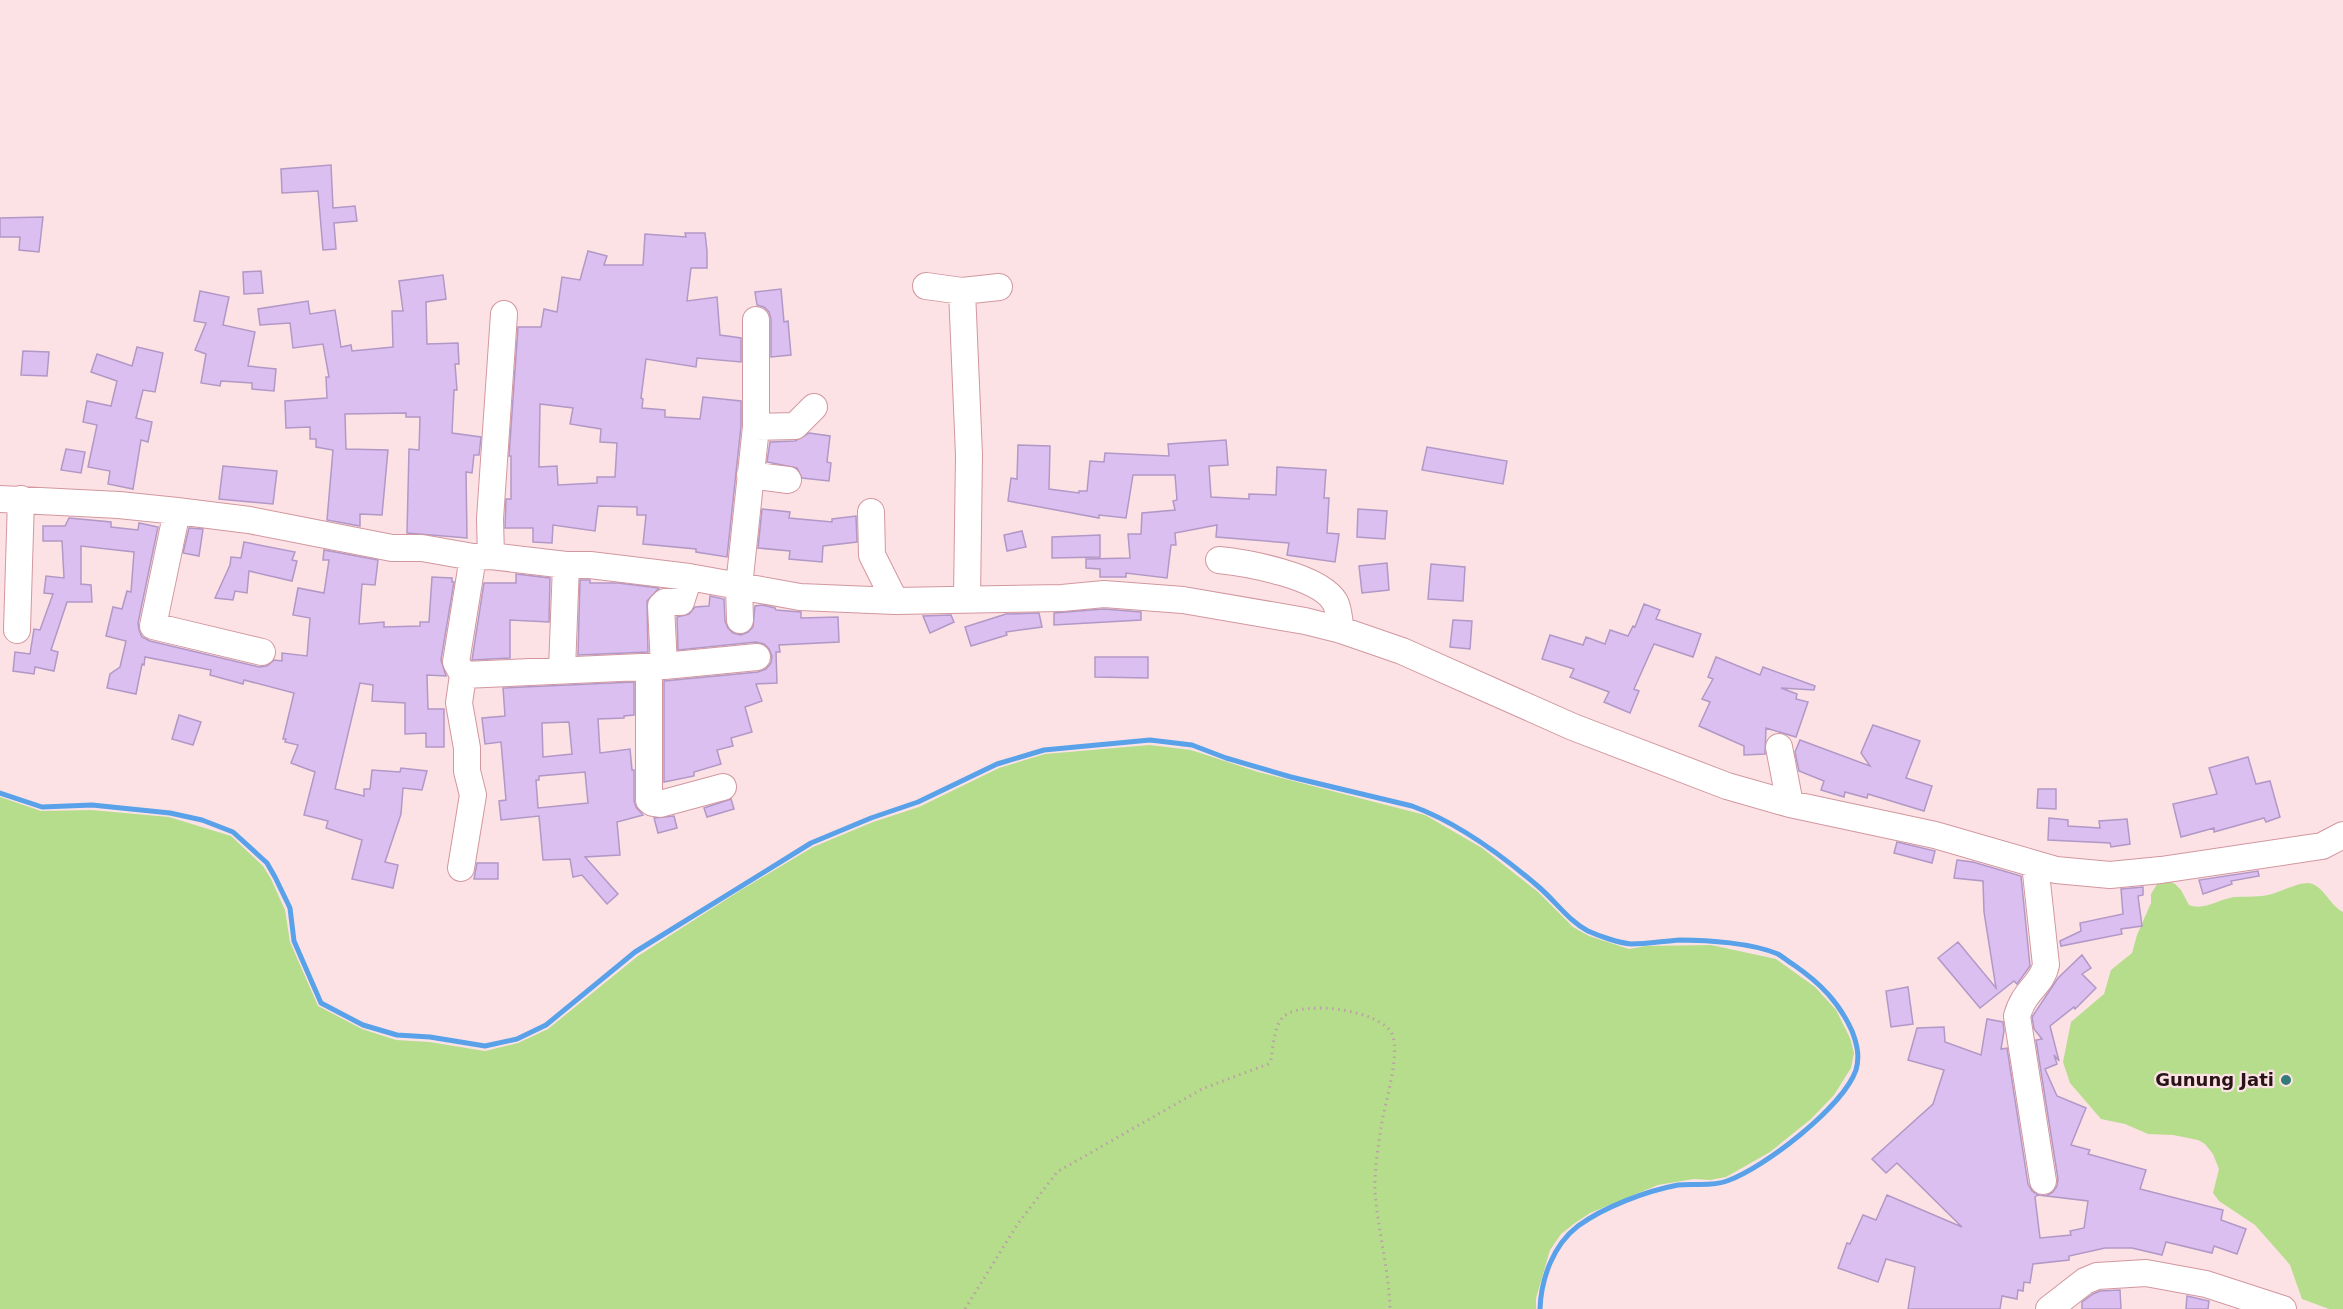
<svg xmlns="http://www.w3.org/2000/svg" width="2343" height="1309" font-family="'DejaVu Sans',sans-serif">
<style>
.green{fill:#b5dd8b}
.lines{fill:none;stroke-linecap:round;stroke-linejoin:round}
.stream{stroke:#59a2e9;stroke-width:5}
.building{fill:#dabff0;stroke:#b298c6;stroke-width:1.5;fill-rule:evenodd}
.minor-casing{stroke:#d2979f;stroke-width:28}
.path{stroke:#bba2a5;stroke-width:3;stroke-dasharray:1.5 4.5;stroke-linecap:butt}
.minor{stroke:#fff;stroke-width:26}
.poi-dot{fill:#337b76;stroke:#fce2e5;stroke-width:2}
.labels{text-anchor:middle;stroke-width:4.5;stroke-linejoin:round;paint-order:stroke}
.poi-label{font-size:18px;font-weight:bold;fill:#281316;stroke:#fce2e5;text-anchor:end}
</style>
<rect width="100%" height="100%" fill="#fce2e5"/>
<path class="green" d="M1150 745 1191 750 1258 772 1425 815 1482 848 1538 892 1573 927 1589 936 1629 949 1646 946 1711 945 1776 959 1815 987 1836 1010 1850 1038 1854 1053 1851 1068 1834 1095 1811 1119 1770 1152 1726 1177 1710 1180 1694 1179 1658 1185 1590 1213 1575 1223 1561 1234 1550 1250 1536 1298V1309H0V797L41 811 91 810 169 817 231 836 263 866 271 879 285 910 290 942 318 1006 362 1029 396 1040 429 1042 485 1051 518 1043 548 1029 638 956 741 890 813 847 873 822 919 807 999 768 1045 754Z
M2167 880 2175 884 2181 890 2189 905C2204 911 2219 899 2234 897 2247 896 2259 898 2272 894 2282 891 2297 883 2308 883 2323 884 2329 905 2343 912V1309H2329L2302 1299 2290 1265 2285 1259 2255 1225 2219 1201 2213 1193 2219 1169 2213 1154 2205 1144 2198 1140 2173 1135 2148 1134 2125 1124 2101 1119 2070 1083 2063 1062 2071 1022 2104 994 2111 970 2132 953 2137 935 2151 903V894L2159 881Z"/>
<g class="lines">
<path class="stream" d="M0 793 42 807 92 805 170 813 202 820 233 832 267 863 275 877 290 908 294 941 321 1003 363 1025 397 1035 430 1037 485 1046 517 1039 546 1025 635 952 811 843 871 818 918 802 997 764 1044 750 1150 740 1192 745 1226 758 1291 777 1412 806C1459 823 1503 856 1540 888 1557 903 1569 921 1588 931 1599 936 1619 943 1631 944 1647 944 1664 941 1680 940 1708 940 1752 943 1778 954 1783 957 1789 962 1794 965 1820 983 1839 1002 1852 1031 1857 1044 1860 1056 1856 1070 1843 1107 1764 1168 1727 1181 1711 1187 1694 1183 1678 1185 1646 1191 1604 1207 1578 1226 1553 1245 1541 1279 1540 1309"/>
</g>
<path class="building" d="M331 165 333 208 355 206 357 221 334 223 336 249 323 250 318 191 282 193 281 169Z
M43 217 39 252 19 250 20 237H0V218Z
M685 233H705L707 251V268H691L687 301 717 297 720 335 741 338V362L697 358 696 367 646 359 641 398 643 399 642 408 665 410V417L700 419 703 397 741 401V426L727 557 696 552V549L643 544 646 515H637V507L598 506 595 531 553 525 552 543 533 542V528H505L506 499H511V456H509L518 327H541L544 309 557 312 562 277 580 280 588 251 607 256 604 265H643L645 234 686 237ZM540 404 573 408 570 424 601 429 600 442 617 443 615 477H597V483L558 485 557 466 539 467Z
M261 271 263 293 244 294 243 272Z
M443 275 446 299 426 302 427 344 458 343 459 364H455L457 390H454L452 433 481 437 479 455H474L472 473 466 472 467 538 407 533 409 449 419 450 420 417H406V413L345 414 346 449 388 450 382 515 360 514V526L327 520 333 450 316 447V439H310V427L286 428 285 401 327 398 326 377H329L323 344 293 348 290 323 260 325 258 309 308 301 310 314 335 310 341 347 351 345 352 351 393 347 392 311H403L399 281Z
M781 289 784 322 788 321 791 355 771 357V319L769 312 764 307 757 305 755 292Z
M200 291 229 297 223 325 255 332 248 366 276 369 274 391 252 389V383L221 381 220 386 201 383 206 354 195 350 206 323 194 321Z
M137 347 163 353 155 392 143 390 136 418 152 422 148 442 141 440 133 489 108 484 110 471 88 467 97 425 83 422 87 401 111 406 117 381 91 372 97 354 132 366Z
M23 351 49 352 47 376 21 375Z
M809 433 830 436 827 462 831 463 829 481 802 478 797 468 767 462 770 442 795 441Z
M1226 440 1228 465 1209 466 1211 497 1249 499V494L1276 495 1277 467 1326 470 1324 498H1329L1327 533 1339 534 1335 562 1287 555 1289 543 1216 537 1217 525 1175 533 1176 545H1171L1167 578 1126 573V577H1100V569L1086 568V559L1130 558 1128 534H1141L1142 513 1175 510 1173 501 1177 500 1175 475H1133L1126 518 1099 515V518L1008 501 1011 478 1017 479 1018 445 1050 446 1049 489 1079 493V491H1087L1090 461 1104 462 1105 453 1169 456 1168 444Z
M1427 447 1507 461 1503 484 1422 470Z
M66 449 85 452 81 473 61 470Z
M223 466 277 471 273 504 219 499Z
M762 509 790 512 789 518 832 522V519L856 516 857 542 823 546 822 562 789 559 790 551 758 548Z
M1358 509 1387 511 1385 539 1357 537Z
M69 518 111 522V527L138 530 139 523 158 527 138 623 139 630 142 637 150 641 259 667 267 666 274 660 282 661V653L307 656 310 618 293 615 298 588 324 593 329 560H323L324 550 378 560 375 585 362 584 359 624 384 622V627L420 626V622H429L432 577 452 578V582H454L441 660 446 676 427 675 428 709H444V747H426V733L405 734V703L372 701 373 685 360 683 335 789 364 796V789H370L372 770 400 772 401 768 427 771 422 790 403 788 401 814 385 862 398 865 393 888 352 879 362 840 326 828 328 821 304 815 315 772 291 763 298 745 285 742 286 739H283L294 693 244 680 243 684 210 675 211 670 145 657 144 665 142 664 136 694 107 688 110 674 120 667 126 641 106 636 113 607 122 609 127 591 131 592 134 552 81 546V584L91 585 92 602H67L51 650 58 652 54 671 35 667 34 674 13 671 15 652 30 654 34 629 40 630 53 594 44 593 46 576 64 578 62 541H43V526H65Z
M189 528 203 529 199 556 183 553Z
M1022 531 1026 547 1007 551 1004 535Z
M1100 535V557L1052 558V537Z
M244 542 295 552 292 560 297 561 292 581 249 571 247 593 235 591 233 600 215 598 230 565 231 557 241 558Z
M1387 563 1389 590 1362 593 1359 566Z
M1431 564 1465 567 1463 601 1428 599Z
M516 574 550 578 549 622 510 620V658L472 660 484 583H516Z
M580 580H590V583H618L659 588 647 601 648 652 578 655Z
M710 596 724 599 725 621 728 628 733 633 741 635 748 632 753 627 755 606 762 605 775 608 776 610 801 612V618L838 617 839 642 779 645 780 652H776L777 683 756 684 762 701 745 707 752 732 731 738 733 746 717 750 721 764 694 772V776L664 782V681L758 672 766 669 771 663 772 656 769 649 764 644 756 642 678 650 677 617 689 614 695 607 709 606Z
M1644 604 1660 610 1656 619 1701 634 1693 657 1654 644 1634 689 1639 691 1630 713 1604 702 1609 692 1570 677 1574 669 1542 659 1550 635 1583 645 1586 637 1605 644 1610 630 1628 636 1633 626 1635 627Z
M1104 609 1141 612V620L1054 625V613Z
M1039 613 1042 627 1006 632 1007 635 971 646 965 627 1006 614Z
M951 615 954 622 930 633 923 616Z
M1453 620 1472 621 1470 649 1450 647Z
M1095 657H1148V678L1095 677Z
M1716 657 1760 675 1763 667 1815 686 1814 690 1781 688 1797 694 1796 699 1808 702 1796 737 1766 728 1765 754 1744 755V746L1699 726 1710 702 1702 699 1713 679 1708 677Z
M634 682V715L624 716V718L598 719 600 753 630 749 632 770H634V801L636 807 643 815 617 822 620 855 585 857 618 894 607 904 582 875 573 877 570 859 543 860 539 816 501 820 499 801 506 800 501 742 485 744 482 718 505 716 503 688ZM569 722 572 754 543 757 542 723ZM585 772 588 803 538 808 536 780H539V776Z
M179 715 201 722 193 745 172 739Z
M1873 725 1920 741 1906 778 1932 786 1924 811 1868 794 1867 798 1845 792 1844 797 1821 790 1824 781 1799 771 1795 752 1800 740 1870 766 1861 753Z
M2248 757 2256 784 2270 781 2280 817 2266 822 2264 818 2214 832V828L2181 837 2173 804 2217 794 2209 768Z
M2038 789H2056V809L2037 808Z
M731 799 734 809 707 817 704 808Z
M674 816 677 828 658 833 654 818Z
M2049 818 2068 820V826L2100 828 2099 821 2127 819 2130 844 2111 847 2110 843 2048 840Z
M1897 842 1935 851 1932 863 1894 853Z
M1957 860 1973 862 2021 876 2030 966 2017 984 2014 981 1980 1008 1938 958 1958 942 1996 988 1984 912 1983 881 1954 878Z
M477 863H498V879H474Z
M2258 871 2259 876 2231 881 2232 884 2203 894 2199 880Z
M2143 887V895L2138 896 2142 926 2121 929 2122 934 2061 946 2060 941 2081 931 2080 923 2123 914 2121 889Z
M2082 955 2091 968 2082 974 2096 988 2075 1009 2074 1007 2050 1026 2059 1061 2054 1055 2057 1064 2045 1069 2057 1096 2086 1108 2071 1145 2090 1150 2088 1154 2146 1170 2140 1189 2223 1210 2221 1220 2246 1229 2237 1254 2214 1246 2212 1253 2166 1242 2162 1255 2132 1248H2105L2069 1256V1260L2033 1264 2030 1283 2024 1282 2023 1291 2018 1290 2017 1299 2002 1296 2000 1309H1908L1915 1267 1886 1259 1878 1282 1838 1268 1847 1243 1850 1244 1863 1215 1876 1220 1887 1195 1962 1227 1897 1163 1886 1173 1872 1159 1933 1104 1944 1070 1908 1060 1917 1028 1944 1027 1945 1042 1981 1055 1987 1019 2003 1022 2004 1031 2001 1049 2007 1048 2028 1184 2032 1191 2038 1195 2046 1196 2053 1192 2057 1186 2058 1179 2036 1040 2042 1039 2034 1029 2032 1017 2058 978ZM2038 1195 2088 1201 2084 1228 2070 1231 2071 1235 2040 1238 2035 1197Z
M1908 987 1913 1024 1891 1027 1886 991Z
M2120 1290 2121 1309H2082V1302L2093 1294 2100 1291Z
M2187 1296 2209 1301 2208 1309H2186Z"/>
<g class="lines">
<g class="minor-casing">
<path id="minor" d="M926 286 962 291 999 287
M962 291 969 455 967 598
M756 427 795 426 814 407
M750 475 788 480
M0 499 119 505 177 511 249 520 392 548H422L473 557 491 556 566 565H590L689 577 800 597 895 601 1062 598 1104 594 1183 600 1305 621 1341 630 1402 651 1573 727 1727 786 1790 804 1935 835 2056 870 2110 875 2161 870 2322 846 2343 835
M177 511 153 626 262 652
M871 512 872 555 895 601
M491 556 490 519 504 314
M1219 560C1248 563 1320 576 1335 602 1339 609 1339 622 1341 630
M740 620 739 586 756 427V320
M17 630 21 499
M664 666 757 657
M649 667V800L653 803 660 804 723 787
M562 669 566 565
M463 675 664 666 661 606 665 602H681L689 577
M1779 747 1790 804
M2035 864 2046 965C2042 985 2024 990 2017 1016L2043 1181
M461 868 473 795 467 771V748L459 703 463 675 456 662 473 557
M2049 1309 2085 1281 2097 1276 2146 1273 2206 1284 2283 1309"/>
</g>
<path class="path" d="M965 1309 1017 1225 1057 1172 1202 1089 1268 1064 1271 1060C1273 1047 1274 1027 1283 1017 1302 999 1381 1010 1392 1034 1401 1055 1384 1105 1381 1128 1378 1148 1374 1172 1375 1192 1378 1231 1389 1270 1390 1309"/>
<use href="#minor" class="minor"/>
</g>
<circle class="poi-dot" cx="2286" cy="1080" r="6"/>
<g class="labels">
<g class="poi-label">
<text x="2274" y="1086">Gunung Jati</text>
</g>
</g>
</svg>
